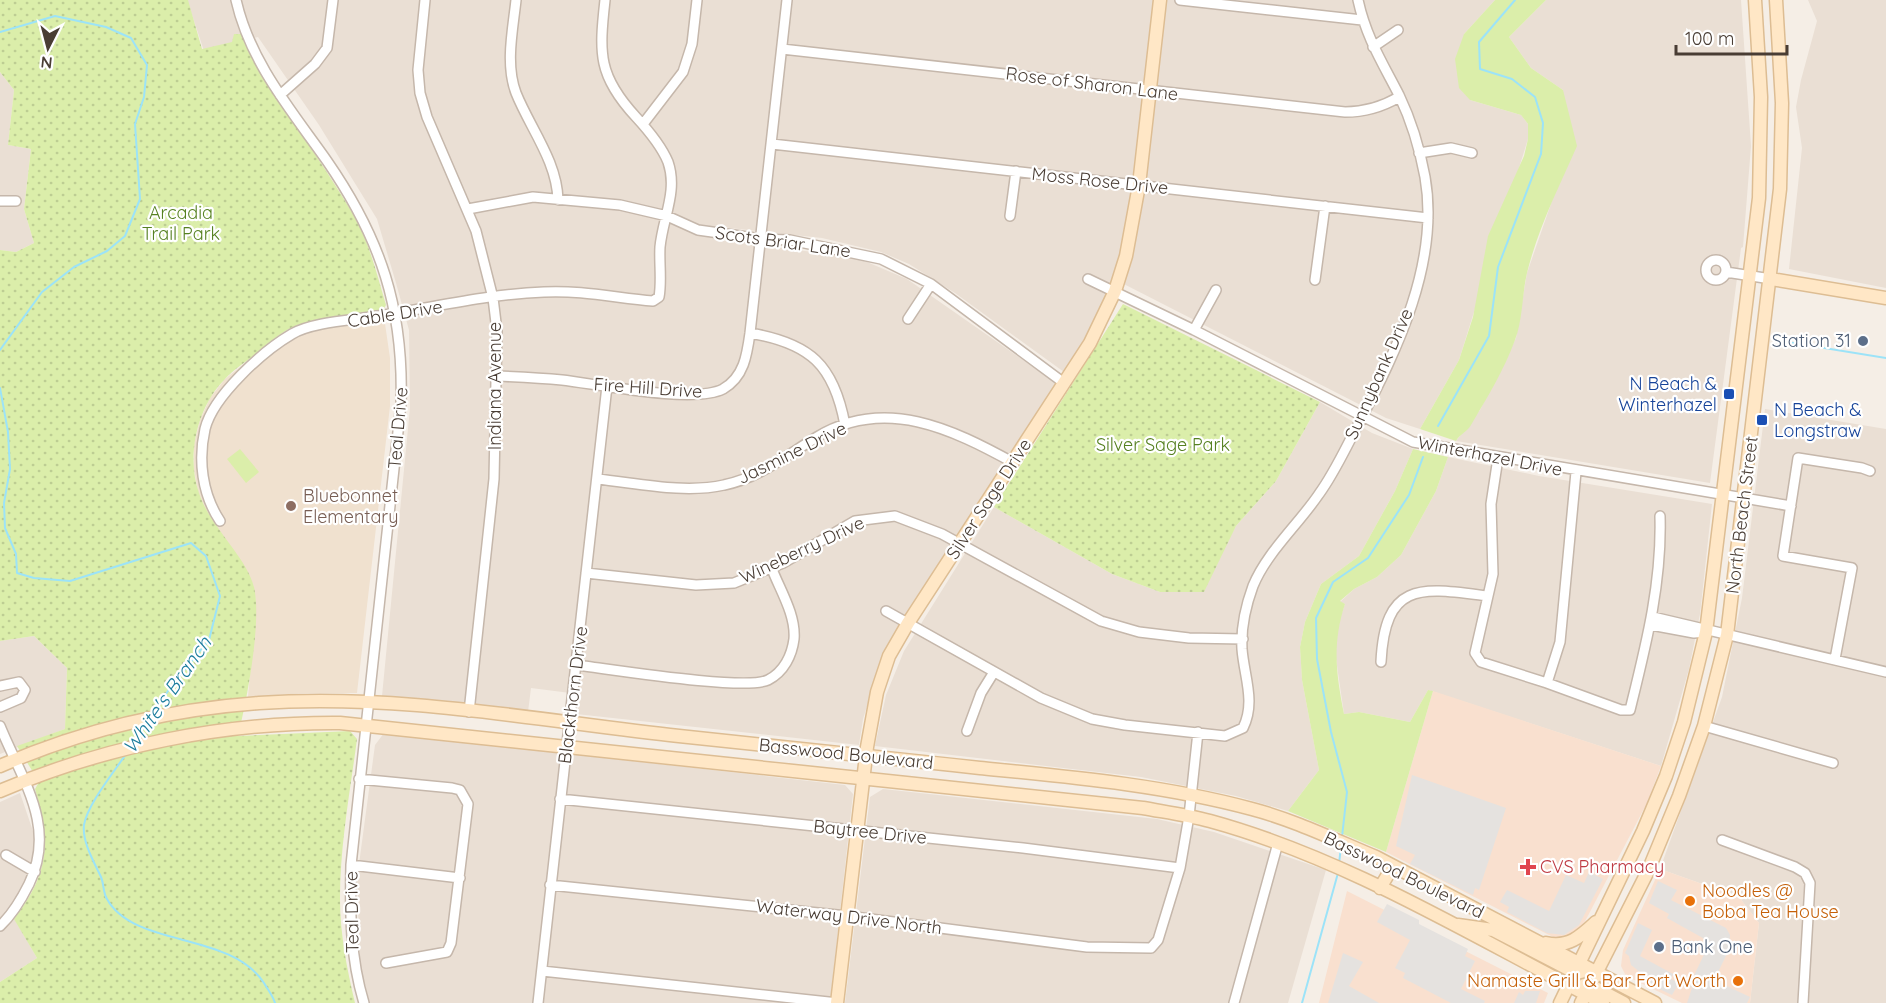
<svg xmlns="http://www.w3.org/2000/svg" width="1886" height="1003" font-family="Quicksand,sans-serif">
<style>
.residential{fill:#eadfd4}
.commercial{fill:#f9e0cf}
.education{fill:#f0e1cf}
.green{fill:#dbeeaa}
.park{fill:url(#park-dots)}
.parking{fill:#e5e2df}
.lines{fill:none;stroke-linecap:round;stroke-linejoin:round}
.stream{stroke:#9ce3f8;stroke-width:2}
.street-casing{stroke:#c5b7ab;stroke-width:12}
.secondary-casing{stroke:#ddbd93;stroke-width:15}
.street{stroke:#fff;stroke-width:9}
.secondary{stroke:#ffe7c6;stroke-width:12}
.service-dot{fill:#5c6f8a;stroke:#fff;stroke-width:2}
.transit-dot{fill:#1a4fb4;stroke:#fff;stroke-width:2}
.education-dot{fill:#8d6e63;stroke:#fff;stroke-width:2}
.health-dot{fill:#e0444e;stroke:#fff;stroke-width:2}
.food-dot{fill:#e8710a;stroke:#fff;stroke-width:2}
.labels{text-anchor:middle;stroke-width:4.5;stroke-linejoin:round;paint-order:stroke}
.street-label{font-size:18px;fill:#493d34;stroke:#fff}
.park-label{font-size:18px;fill:#568121;stroke:#fff}
.service-label{font-size:18px;fill:#4e5e75;stroke:#fff;text-anchor:end}
.transit-label{font-size:18px;fill:#164399;stroke:#fff;text-anchor:end}
.education-label{font-size:18px;fill:#785e54;stroke:#fff;text-anchor:start}
.health-label{font-size:18px;fill:#be3a42;stroke:#fff;text-anchor:start}
.food-label{font-size:18px;fill:#c56008;stroke:#fff;text-anchor:start}
.water-label{font-size:20px;font-style:italic;fill:#1e7e9e;stroke:#fff}
</style>
<defs>
<pattern id="park-dots" width="8" height="8" patternUnits="userSpaceOnUse" patternTransform="scale(1.5)"><rect width="8" height="8" fill="#dbeeaa"/><path d="M2 2h.1M6 6h.1" fill="none" stroke="#bdcd93" stroke-width="1.8" stroke-linecap="round"/></pattern>
</defs>
<rect width="100%" height="100%" fill="#f5eee6"/>
<path class="residential" d="M187 0H1495L1464 34 1470 100 1521 115 1528 124V139L1459 360 1420 429 1386 418 1114 279 1089 332 1064 372 955 293 909 264 881 252 822 238 721 227 720 240 844 256 867 262 907 279 1056 383 893 640 875 680 863 719 859 745 576 714 578 694 531 688 528 712 382 696 410 408 409 330 396 283 377 219 319 125 258 37 204 51Z
M1546 0H1741L1751 146 1743 247 1741 248 1710 483 1456 441 1480 410 1516 338 1527 273 1554 195 1563 90 1531 68 1509 37Z
M1808 0H1886V288L1789 269 1802 148 1796 107 1801 80 1817 21Z
M0 72 14 90 8 145 31 149 24 209 34 243 16 252 0 250Z
M1320 402 1372 433 1413 449 1395 491 1359 556 1321 584 1305 622 1300 647 1302 680 1319 770 1288 811 1236 796 1141 777 875 746 886 695 904 651 994 507 1112 574 1160 592 1221 553 1236 526 1276 481Z
M1765 409 1886 429V1003H1750L1759 923 1739 897 1660 869 1722 697 1742 598Z
M1448 457 1539 476 1712 504 1700 614 1689 669 1661 766 1428 690 1410 722 1359 712 1344 714 1335 652 1336 630 1345 604 1340 602 1354 589 1377 577 1401 555 1436 491Z
M34 636 67 668 65 729 0 754V641Z
M384 733 845 785 853 794 830 1003H370L360 966 357 879 375 745Z
M883 789 1157 819 1214 832 1326 870 1288 1003H845L870 797Z
M20 793 36 840 34 857 19 895 9 909 37 958 0 982V802Z"/>
<path class="commercial" d="M1433 691 1661 766 1647 803 1581 929 1559 940 1386 852Z
M1660 869 1739 897 1759 923 1750 1003H1682L1626 976 1621 966 1623 950Z
M1347 891 1548 993 1544 1003H1319Z"/>
<path class="education" d="M383 310 390 358V406L357 693H307L248 697 256 602 253 584 210 519 198 492 194 469V444L200 420 210 398 225 379 275 339 296 325Z"/>
<path class="green" d="M1495 0H1546L1509 37 1531 68 1563 90 1577 146C1559 187 1538 228 1527 273 1522 294 1523 319 1515 340 1504 370 1487 398 1471 425 1467 432 1460 434 1456 441L1420 429 1459 360 1473 317 1488 236 1524 156 1528 139V124L1521 115 1470 100 1459 88 1455 59 1464 34Z
M240 449 259 472 246 483 227 459Z
M1413 449 1448 457 1436 491 1401 555 1377 577 1354 589 1340 601 1345 604C1332 644 1336 673 1344 714L1359 712 1410 722 1428 690 1433 691 1386 852 1288 811 1319 770 1302 680 1300 647 1305 622 1321 584 1359 556 1395 491Z"/>
<path class="park" d="M0 0H188L202 49 232 42 234 34H241C273 97 317 153 353 214 369 241 377 275 386 305L383 310C356 315 325 317 298 325 283 330 269 343 257 353 246 362 234 369 225 379 197 407 186 456 199 493 210 527 246 556 254 587 262 621 247 700 238 736L350 731 357 739C350 792 340 845 340 899 340 934 347 969 355 1003H0V982L37 958 14 919C49 873 51 844 35 789L39 782 17 746 65 729 67 668 34 636 0 641V250L16 252 34 243 24 209 31 149 8 145 14 90 0 72Z
M1123 304 1320 402 1276 481 1236 526 1204 592H1160L1112 574 994 507Z"/>
<path class="parking" d="M1412 775 1506 808 1479 890 1475 888 1473 895 1410 864 1415 855 1396 846Z
M1589 872 1603 879 1579 925 1564 935 1547 933 1507 912 1509 907 1500 902 1507 890 1549 911 1566 875 1584 883Z
M1658 881 1677 890 1671 900 1726 928 1730 935 1729 950 1714 980 1750 997 1747 1003H1687L1692 988 1689 986 1710 942 1667 918 1669 914 1649 903Z
M1387 904 1419 920V924L1468 949 1465 956 1475 961 1461 989 1485 1001 1484 1003H1451L1403 978 1405 973 1395 968 1410 940 1377 922Z
M1638 923 1652 930 1640 956 1673 974 1671 979 1679 983 1672 995 1636 978 1640 972 1631 965 1629 956 1625 953Z
M1343 953 1363 962 1349 986 1379 1003H1328Z
M1525 991H1540L1536 1003H1514L1519 992 1523 995Z"/>
<g class="lines">
<path class="stream" d="M0 32 55 16 106 27 131 38 147 65 144 97 135 124 140 199 125 236 107 251 74 267 42 292 0 350
M1775 340 1886 358
M0 388 8 432 10 469 4 503 5 528 16 554 17 573 34 578 70 581 191 543 206 556 220 596 209 640 172 685 154 712
M1438 426 1489 336 1498 267 1541 154 1543 123 1535 97 1512 79 1480 69 1479 42 1515 0
M134 742 146 724
M126 754C114 772 87 805 84 825 82 842 94 862 101 877 104 884 103 893 107 899 134 948 230 931 264 983 268 990 273 996 275 1003
M1342 837 1347 792 1331 732 1317 659 1316 618 1333 582 1368 558 1409 495 1423 457
M1339 864 1341 846
M1302 1003 1338 873"/>
<g class="street-casing">
<path id="street" d="M236 0C250 62 291 110 327 161 381 239 404 309 401 404L351 865C350 913 350 957 364 1003
M425 0 418 70 420 93 427 117 476 231 493 298 497 331 494 479 469 712
M516 0C513 29 505 64 516 93 530 128 557 161 558 200
M1180 0 1362 20
M1373 47 1398 30
M782 49 1345 112C1365 112 1382 107 1399 97
M280 95 315 64 327 48 333 0
M643 124 683 72 692 44 697 0
M772 144 1428 218
M1419 153 1451 148 1472 153
M0 201H16
M468 209 533 197 620 205 667 216 698 230 762 239 790 240 881 259 931 284 1064 383
M1010 216 1016 171
M1706 270a10 10 0 1 1 20 0a10 10 0 1 1-20 0Z
M1726 272 1771 279
M1088 279 1194 330 1413 442 1791 506
M1315 280 1325 206
M908 319 931 284
M1194 330 1216 290
M750 333C810 343 834 365 845 425
M497 376C519 377 540 378 562 380 597 384 694 404 723 389 744 377 747 355 750 333L787 0
M1498 458 1491 504 1493 574 1475 653 1481 662 1547 683 1621 710H1630C1646 645 1662 583 1660 516
M597 479C637 483 684 494 724 485 759 478 787 455 817 437 885 396 952 429 1014 463
M220 521C202 494 198 460 205 429 213 396 263 351 292 334 312 322 354 320 377 316 432 308 488 294 544 292 581 290 617 298 653 301L659 297C662 281 659 263 660 247 663 217 678 191 668 162 661 145 648 130 636 117 598 76 599 54 605 0
M586 573 696 585 734 583 783 563 855 521 895 516 942 534 1101 621 1139 632 1189 638 1243 639
M886 611 1041 698 1092 719 1125 725 1225 736 1243 728C1256 702 1244 676 1242 649 1241 629 1246 605 1253 586 1267 552 1298 525 1319 494 1335 472 1346 447 1359 423 1397 350 1440 262 1425 177 1420 150 1411 120 1399 95 1382 62 1366 37 1358 0
M1653 617 1886 672
M1651 625 1694 633 1706 632
M1835 659 1852 568 1783 556 1798 458 1862 468 1870 471
M1381 662C1385 579 1423 588 1488 596
M576 665C610 669 745 691 768 680 784 672 792 655 794 639 796 615 780 590 772 569
M1547 683 1560 642 1576 472
M0 686 19 682 25 690 21 698 0 707
M0 726C22 780 57 826 29 884 21 900 13 914 0 926
M1704 726 1833 763
M967 731 981 693 994 672
M359 779 452 788 460 790 468 804 451 943 447 952 386 963
M560 799 1023 848 1180 868
M1722 840 1795 867 1805 873 1810 883 1803 1003
M6 855 35 872
M351 865 460 878
M550 885 847 916 1087 947 1151 948 1158 940 1180 868 1189 816 1198 732
M542 971 838 1003
M538 1003 607 386
M1234 1003 1278 843"/>
</g>
<g class="secondary-casing">
<path id="secondary" d="M1771 279 1886 298
M0 766C81 731 171 709 259 703 399 693 541 721 679 736 780 747 880 757 980 768 1071 777 1163 785 1252 809 1294 820 1335 840 1376 857L1655 1003
M0 791C105 746 225 722 340 723L1143 808C1165 812 1188 815 1210 821 1349 859 1475 938 1603 1003
M1380 888 1393 866
M1458 925 1493 930 1574 972H1581
M1546 943C1568 948 1580 937 1596 922
M1584 985H1590L1624 1003
M837 1003 867 747 877 692 889 656 908 623 1090 343 1115 291 1126 256 1139 185 1160 0
M1560 1003 1643 831 1666 776 1684 722 1706 632 1759 198 1761 97 1755 0
M1581 1003 1648 871 1679 796 1704 726 1727 635 1780 189 1782 103 1776 0"/>
</g>
<use href="#street" class="street"/>
<use href="#secondary" class="secondary"/>
</g>
<g class="service-dot">
<circle cx="1863" cy="341" r="6"/>
<circle cx="1659" cy="947" r="6"/>
</g>
<g class="transit-dot">
<rect x="1723" y="388" width="12" height="12" rx="3"/>
<rect x="1756" y="414" width="12" height="12" rx="3"/>
</g>
<circle class="education-dot" cx="291" cy="506" r="6"/>
<path class="health-dot" d="M1525 858h6v6h6v6h-6v6h-6v-6h-6v-6h6z"/>
<g class="food-dot">
<circle cx="1690" cy="901" r="6"/>
<circle cx="1738" cy="981" r="6"/>
</g>
<g class="labels">
<g class="street-label">
<text transform="translate(1092 84) rotate(7)" y="6">Rose of Sharon Lane</text>
<text transform="translate(1100 181) rotate(6)" y="6">Moss Rose Drive</text>
<text transform="translate(783 242) rotate(8)" y="6">Scots Briar Lane</text>
<text transform="translate(395 314) rotate(-9)" y="6">Cable Drive</text>
<text transform="translate(1379 374) rotate(-66)" y="6">Sunnybank Drive</text>
<text transform="translate(495 386) rotate(-90)" y="6">Indiana Avenue</text>
<text transform="translate(648 388) rotate(4)" y="6">Fire Hill Drive</text>
<text transform="translate(398 428) rotate(-85)" y="6">Teal Drive</text>
<text transform="translate(792 453) rotate(-26)" y="6">Jasmine Drive</text>
<text transform="translate(1490 456) rotate(11)" y="6">Winterhazel Drive</text>
<text transform="translate(989 499) rotate(-57)" y="6">Silver Sage Drive</text>
<text transform="translate(1742 515) rotate(-83)" y="6">North Beach Street</text>
<text transform="translate(802 550) rotate(-25)" y="6">Wineberry Drive</text>
<text transform="translate(573 695) rotate(-83)" y="6">Blackthorn Drive</text>
<text transform="translate(846 754) rotate(6)" y="6">Basswood Boulevard</text>
<text transform="translate(870 832) rotate(6)" y="6">Baytree Drive</text>
<text transform="translate(1404 875) rotate(26)" y="6">Basswood Boulevard</text>
<text transform="translate(352 912) rotate(-91)" y="6">Teal Drive</text>
<text transform="translate(849 917) rotate(7)" y="6">Waterway Drive North</text>
</g>
<g class="park-label">
<text x="181" y="219">Arcadia<tspan x="181" dy="21">Trail Park</tspan></text>
<text x="1163" y="451">Silver Sage Park</text>
</g>
<g class="service-label">
<text x="1851" y="347">Station 31</text>
<text x="1671" y="953" text-anchor="start">Bank One</text>
</g>
<g class="transit-label">
<text x="1717" y="390">N Beach &amp;<tspan x="1717" dy="21">Winterhazel</tspan></text>
<text x="1774" y="416" text-anchor="start">N Beach &amp;<tspan x="1774" dy="21">Longstraw</tspan></text>
</g>
<g class="education-label">
<text x="303" y="502">Bluebonnet<tspan x="303" dy="21">Elementary</tspan></text>
</g>
<g class="health-label">
<text x="1540" y="873">CVS Pharmacy</text>
</g>
<g class="food-label">
<text x="1702" y="897">Noodles @<tspan x="1702" dy="21">Boba Tea House</tspan></text>
<text x="1726" y="987" text-anchor="end">Namaste Grill &amp; Bar Fort Worth</text>
</g>
<g class="water-label">
<text transform="translate(167 695) rotate(-55)" y="7">White's Branch</text>
</g>
</g>
<g transform="translate(48 48) rotate(186)" stroke="#ffffff" stroke-width="4.5" paint-order="stroke">
<path d="M0-4.5L10 22L0 15L-10 22Z" fill="#493d34"/>
<text y="-9" font-size="16" font-weight="bold" text-anchor="middle" fill="#493d34">N</text>
</g>
<path d="M1676 45v9h111v-9" fill="none" stroke="#493d34" stroke-width="3"/>
<text x="1685" y="45" font-size="18" fill="#493d34" stroke="#ffffff" stroke-width="4.5" paint-order="stroke">100 m</text>
</svg>
